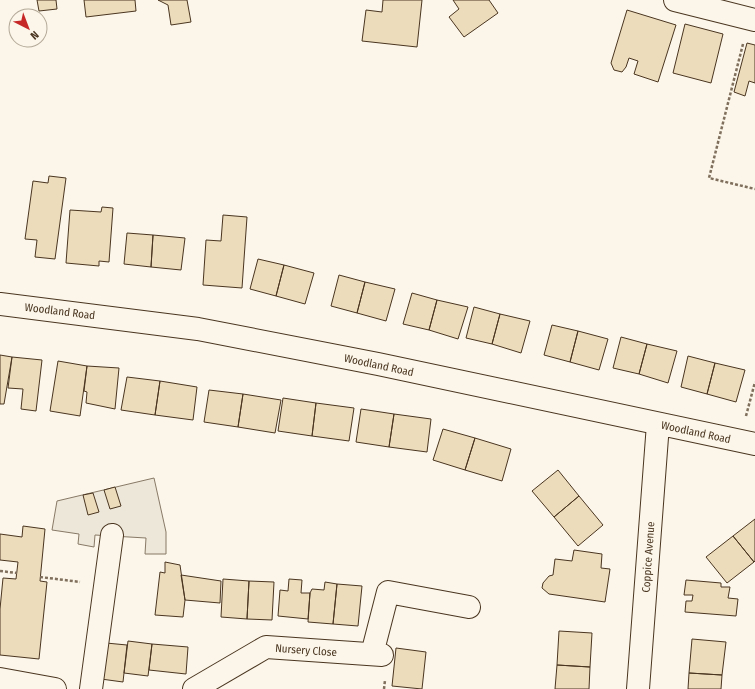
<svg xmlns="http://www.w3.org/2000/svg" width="755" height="689" font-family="'Fira Sans Condensed',sans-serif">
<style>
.parking{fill:#ede7d9;stroke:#887966}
.building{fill:#ecdcbc;stroke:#4a3520}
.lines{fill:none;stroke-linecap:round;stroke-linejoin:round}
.minor-casing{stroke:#4a3520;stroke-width:24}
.path{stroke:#7f6f5c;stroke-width:2.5;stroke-dasharray:3 2;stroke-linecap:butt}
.minor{stroke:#fbf6e9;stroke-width:22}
.labels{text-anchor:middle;stroke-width:3;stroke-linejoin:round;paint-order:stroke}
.street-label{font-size:11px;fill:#4a3520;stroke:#fbf6e9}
</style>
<rect width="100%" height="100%" fill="#fbf6e9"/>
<path class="parking" d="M154 478 166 532V554H145L146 538 95 535 94 547 78 544 79 534 52 530 57 501Z"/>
<path class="building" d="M37 0H56L57 9 39 11Z
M84 0H135L136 11 86 17Z
M158 0H187L191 22 171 25 168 5Z
M383 0H422L417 47 362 41 366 10 382 12Z
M453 0H489L498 13 464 37 449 17 459 9Z
M627 10 676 25 658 82 634 74 638 61 629 58 626 67 622 72 614 70 611 63Z
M685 24 723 34 711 83 673 73Z
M747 43 755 45V83L749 81 745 96 734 92Z
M49 176 66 178 55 259 35 257 37 240 25 239 33 181 48 183Z
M102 207 113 208 109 262 99 261V266L66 263 70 210 101 212Z
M223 215 247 217 242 288 203 285 206 240 221 241Z
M127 233 153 235 151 267 124 264Z
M153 235 185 238 181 270 151 267Z
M258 259 284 265 276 296 250 289Z
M284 265 314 273 305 304 276 296Z
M339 275 365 282 357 313 331 306Z
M365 282 395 289 386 321 357 313Z
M412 293 437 300 429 330 403 324Z
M437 300 468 307 458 339 429 330Z
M474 307 500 314 492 344 466 338Z
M500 314 530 321 521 353 492 344Z
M552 325 578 331 570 362 544 355Z
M578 331 608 339 599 370 570 362Z
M621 337 647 344 639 374 613 368Z
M647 344 677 351 668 383 639 374Z
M0 355 12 357 4 404H0Z
M688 356 715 363 707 394 681 387Z
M12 357 42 360 36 411 21 409 23 389 8 388Z
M58 361 87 366 80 416 50 411Z
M715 363 745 370 736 402 707 394Z
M87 366 119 368 115 409 86 403 87 392 84 391Z
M127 377 160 381 155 415 121 410Z
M160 381 197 387 193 420 155 415Z
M209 390 243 394 238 427 204 422Z
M243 394 281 400 275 433 238 427Z
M283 398 316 403 312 436 278 431Z
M316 403 354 408 349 441 312 436Z
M361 409 394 414 389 447 356 442Z
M394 414 431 419 427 452 389 447Z
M443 429 475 438 465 470 433 460Z
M475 438 511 449 502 481 465 470Z
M558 470 579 496 554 517 532 491Z
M115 487 121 506 110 509 104 490Z
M93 493 99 512 88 515 83 495Z
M579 496 603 525 578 546 554 517Z
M755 519V561L754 562 733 536Z
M23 526 45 529 40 581 47 582 39 659 0 655V609L3 578 16 579 18 562 0 560V534L22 537Z
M733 536 754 562 727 583 706 557Z
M574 550 602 554 601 568 610 569 605 602 549 594 542 588 543 583 549 576 553 575 555 559 572 561Z
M165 562 180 565 185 600 183 617 155 615 160 572 165 573Z
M181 575 221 581 220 603 185 600Z
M223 579 249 581 247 619 221 617Z
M289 579 302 580 301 593H310L308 619 278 616 280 590 288 591Z
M686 580 721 583V587H730L728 598 738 599 736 616 685 612 686 601H692L693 595H684Z
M249 581 274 582 272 620 247 619Z
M325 582 337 584 333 624 308 622 310 593 312 589 324 590Z
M337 584 362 586 358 626 333 624Z
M559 631 592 633 590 667 557 665Z
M692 639 726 642 722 675 689 673Z
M128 641 152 644 148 676 124 673Z
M106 643 127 645 123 682 101 679Z
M152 644 188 647 186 674 149 670Z
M396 648 426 652 422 689 392 686Z
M557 665 590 667 589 689H555Z
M689 673 722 675 721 689H688Z"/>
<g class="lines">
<g class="minor-casing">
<path id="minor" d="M675 0 755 20
M0 304 198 329 378 364 755 444
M372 654 388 592 469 607
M0 679 55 689
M91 689 112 535
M194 689 266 647 382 655
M638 689 658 424"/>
</g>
<path class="path" d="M743 44 709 178 755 189
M746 416 755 382
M0 571 17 573
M40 577 80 582
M384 689 385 680"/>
<use href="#minor" class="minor"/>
</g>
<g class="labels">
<g class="street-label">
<text transform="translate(60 311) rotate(7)" y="4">Woodland Road</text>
<text transform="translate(379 365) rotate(12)" y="4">Woodland Road</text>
<text transform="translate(696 432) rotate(12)" y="4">Woodland Road</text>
<text transform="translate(648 557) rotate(-86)" y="4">Coppice Avenue</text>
<text transform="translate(306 650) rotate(4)" y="4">Nursery Close</text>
</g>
</g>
<g transform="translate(28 28) rotate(138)"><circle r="19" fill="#fbf6e9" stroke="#b4a999"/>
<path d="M0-3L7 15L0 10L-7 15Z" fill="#c62828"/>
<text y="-6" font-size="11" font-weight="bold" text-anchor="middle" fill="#4a3520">N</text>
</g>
</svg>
